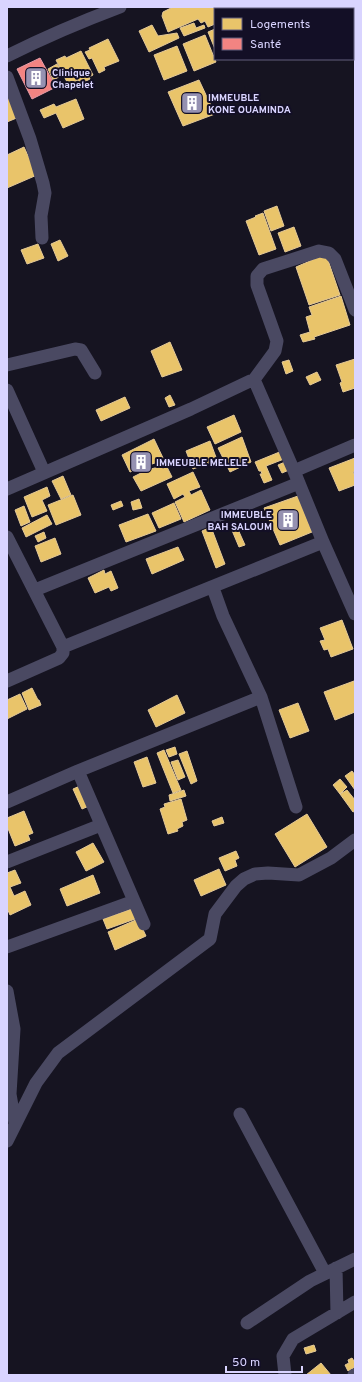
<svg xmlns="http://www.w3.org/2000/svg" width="362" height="1382" font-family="Overpass,sans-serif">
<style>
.homes{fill:#e9c46a;stroke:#e4c997}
.health{fill:#f28482;stroke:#ea9ca8}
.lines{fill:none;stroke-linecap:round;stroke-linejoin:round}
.minor{stroke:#4a4962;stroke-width:13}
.labels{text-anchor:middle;stroke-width:4;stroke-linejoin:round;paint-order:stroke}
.poi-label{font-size:10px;font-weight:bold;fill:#d9d4ff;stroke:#130f26;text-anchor:start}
</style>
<rect width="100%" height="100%" fill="#161421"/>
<path class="homes" d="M173 7H229L230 9H215V24L208 27 205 21 201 23 198 19 168 32 162 16 163 12Z
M194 23 196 28 204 25 205 28 184 36 180 28Z
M152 25 158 36 177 33 179 38 149 52 139 31Z
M215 29V49L208 32Z
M205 35 216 62 194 71 183 44Z
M108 39 119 61 104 67 105 70 99 73 92 58 89 59 85 52 90 50 89 48Z
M177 46 187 71 164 80 154 55Z
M81 51 93 75 89 77 90 79 80 84 78 80 68 84 56 60 65 56 66 58Z
M57 64 63 75 53 80 48 69Z
M199 80 215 114 183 126 168 92Z
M7 88 19 117 7 122Z
M76 99 84 119 63 128 56 113 44 118 40 110 54 104 56 107Z
M24 147 37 175 7 188V155Z
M277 206 284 226 271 231 264 211Z
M263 213 276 249 259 255 246 221 256 217 255 216Z
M294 227 301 246 285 252 278 233Z
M60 240 68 256 58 261 51 244Z
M38 244 44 258 27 264 21 250Z
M326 254 340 295 309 305 296 267Z
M341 296 350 325 314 337 315 339 303 342 300 335 310 332 306 317 312 315 309 307Z
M170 342 182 370 162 377 151 351Z
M355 359V388L343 392 340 383 342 382 336 365Z
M289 360 293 371 286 374 282 362Z
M317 372 321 380 310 385 306 377Z
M170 395 175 405 169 407 165 398Z
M125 397 130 408 101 421 96 410Z
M234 415 241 432 215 444 207 427Z
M242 437 251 462 230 472 218 448Z
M154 439 164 460 149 465 151 469 166 465 172 477 141 491 133 477 143 472 141 468 130 472 122 455Z
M210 441 217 460 193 469 186 451Z
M282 451 284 459 266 466 272 480 264 483 260 474H262L261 471H259L255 462Z
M355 458V471L353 472 355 476V485L339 491 329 468Z
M285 462 289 470 282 473 278 465Z
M193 472 200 487 189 491 191 495 201 490 210 510 184 522 175 502 185 497 183 494 174 499 167 484Z
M63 476 71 495 61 499 52 481Z
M47 487 50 496 42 500 47 511 32 517 24 497Z
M73 495 81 515 56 525 48 505Z
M298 496 312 532 280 545 264 508Z
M139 499 142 508 133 510 131 502Z
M121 501 123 506 113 510 111 505Z
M174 503 181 519 159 528 152 513Z
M24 506 30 522 21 526 15 510Z
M148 514 156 531 126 542 119 525Z
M47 515 52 524 26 537 22 528Z
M236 525 245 545 239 547 231 528Z
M211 527 225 564 216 568 202 531Z
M44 532 46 538 38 542 35 536Z
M55 538 61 554 41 562 35 546Z
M178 547 184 560 152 574 146 559Z
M104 570 105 574 111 571 118 588 111 591 109 587 95 593 88 578Z
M342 620 353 649 331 657 328 649 324 650 320 641 325 640 320 628Z
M354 681 355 685V712L335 720 324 692Z
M32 688 38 700H39L41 705 29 710 22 693Z
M20 694 27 709 7 719V700Z
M177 695 185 713 156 727 148 710Z
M298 703 309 731 290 738 279 710Z
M175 747 177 754 169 757 166 750Z
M164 750 181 790 173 793 157 753Z
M187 751 197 781 191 784 179 754Z
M147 757 156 783 143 787 134 762Z
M178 760 185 777 178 780 171 762Z
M352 771 355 775V790L345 776Z
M340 779 347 787 340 794 333 785Z
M80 786 89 806 82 809 73 789Z
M184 790 186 796 170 801 169 795Z
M347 790 355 800V811L353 812 340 794Z
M181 799 187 820 182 822 183 826 177 829 178 831 168 834 160 809 165 807 164 804Z
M24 811 33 833 28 835 30 840 15 846 7 826V818Z
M307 814 327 847 295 867 275 834Z
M222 817 224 823 214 826 212 821Z
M93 843 104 862 86 871 76 852Z
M236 851 239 858 235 860 237 866 225 871 219 858Z
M219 869 226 885 201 896 194 880Z
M15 870 21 883 10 887 14 896 25 891 31 905 10 915 7 908V873Z
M93 875 100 893 67 906 60 889Z
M134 908 138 918 107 929 103 919Z
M138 919 146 936 115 950 108 932Z
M314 1345 316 1351 306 1354 304 1348Z
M352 1358 354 1361 355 1360V1367L348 1371 345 1365 349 1363 348 1360Z
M321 1363 331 1375H306Z"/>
<path class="health" d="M40 58 56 87 32 99 17 69Z"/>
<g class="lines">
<path class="minor" d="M7 56C45 37 80 22 120 7
M7 77 30 139 43 183 45 193 41 216 42 238
M7 365 75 349 81 350 95 373
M253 381 275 351 277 341 257 285V276L263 269 319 251 329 253 335 259 355 310
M7 390 44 472
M355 445 294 471 323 542 355 614
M7 489 191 409 250 381H253L256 384 294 471
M7 537 63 647V653L59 658 7 681
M213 588 223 616 261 697 296 807
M35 590 299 483
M63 647 323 542
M78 771 144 924
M7 802 78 771 261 697
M7 862 101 825
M7 947 134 901
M7 991 14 1029 10 1094 15 1123
M240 1114 325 1273
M7 1141 36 1083 58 1053 210 939 215 914 236 886 244 879 255 874 268 873 299 875 331 858 355 840
M336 1268 337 1313
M247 1323 310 1281 355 1259
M285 1375 283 1356 293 1339 355 1302
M354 1375H355"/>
</g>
<defs>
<g id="building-square" transform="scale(1.15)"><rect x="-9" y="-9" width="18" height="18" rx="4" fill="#9591b1" stroke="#130f26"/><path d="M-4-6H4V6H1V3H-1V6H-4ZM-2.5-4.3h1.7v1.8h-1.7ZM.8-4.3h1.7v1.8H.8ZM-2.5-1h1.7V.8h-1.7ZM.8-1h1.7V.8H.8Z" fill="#fff"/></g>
</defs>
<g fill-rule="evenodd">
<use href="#building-square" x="36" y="78"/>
<use href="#building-square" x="192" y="103"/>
<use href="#building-square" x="141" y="462"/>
<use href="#building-square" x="288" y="520"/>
</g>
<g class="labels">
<g class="poi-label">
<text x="52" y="76">Clinique<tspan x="52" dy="12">Chapelet</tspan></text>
<text x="208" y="101">IMMEUBLE<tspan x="208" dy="12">KONE OUAMINDA</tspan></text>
<text x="156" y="466">IMMEUBLE MELELE</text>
<text x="272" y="518" text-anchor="end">IMMEUBLE<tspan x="272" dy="12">BAH SALOUM</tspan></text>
</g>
</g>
<rect width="362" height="1382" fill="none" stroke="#d9d4ff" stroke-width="16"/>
<rect x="214" y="8" width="140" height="52" fill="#130f26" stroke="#625e7d"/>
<rect x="222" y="18" width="20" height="12" fill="#e9c46a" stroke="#625e7d"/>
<text x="250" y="28" font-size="12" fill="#d9d4ff">Logements</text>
<rect x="222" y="38" width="20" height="12" fill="#f28482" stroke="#625e7d"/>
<text x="250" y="48" font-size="12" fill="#d9d4ff">Santé</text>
<path d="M226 1366v6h76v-6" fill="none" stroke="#d9d4ff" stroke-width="2"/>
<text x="232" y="1366" font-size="12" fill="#d9d4ff" stroke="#130f26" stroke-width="3" paint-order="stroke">50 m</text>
</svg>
